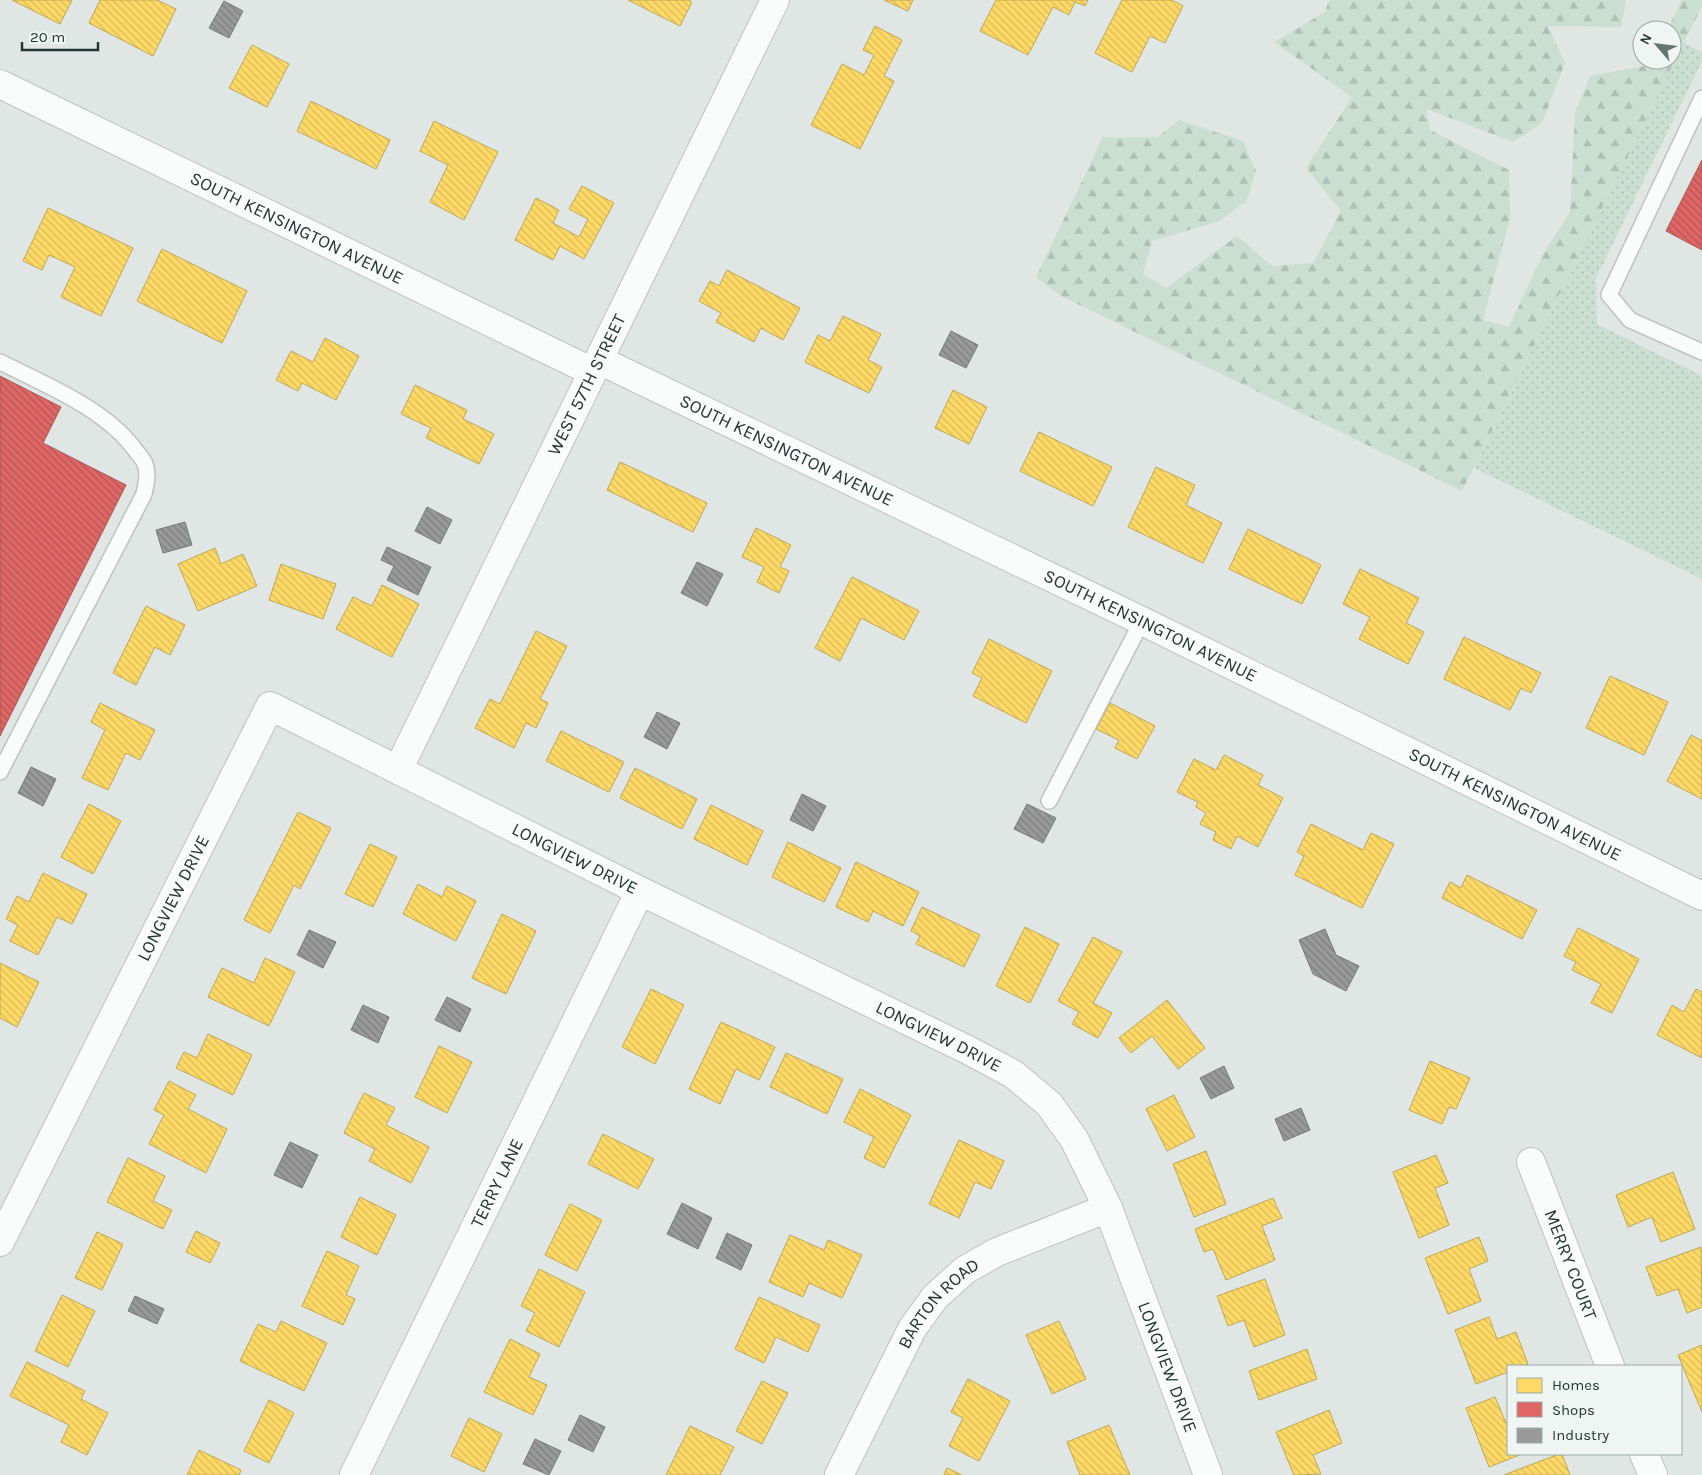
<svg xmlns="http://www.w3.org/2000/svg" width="1702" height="1475" viewBox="0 0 1702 1475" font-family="Karla,sans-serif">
<defs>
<pattern id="grass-dots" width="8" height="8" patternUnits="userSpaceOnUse" patternTransform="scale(1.25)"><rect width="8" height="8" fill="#cbded2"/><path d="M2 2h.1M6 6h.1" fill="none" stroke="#aebfb5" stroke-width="1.8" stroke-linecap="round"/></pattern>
<pattern id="forest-firs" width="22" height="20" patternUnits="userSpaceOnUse" patternTransform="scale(1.25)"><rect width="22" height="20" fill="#cbded2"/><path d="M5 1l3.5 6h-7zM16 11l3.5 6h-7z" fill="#aebfb5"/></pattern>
<pattern id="homes-back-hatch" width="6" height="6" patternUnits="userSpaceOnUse" patternTransform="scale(1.25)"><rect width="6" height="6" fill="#ffd966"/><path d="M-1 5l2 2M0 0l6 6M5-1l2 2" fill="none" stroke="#dabb59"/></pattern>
<pattern id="shops-back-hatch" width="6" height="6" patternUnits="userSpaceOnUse" patternTransform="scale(1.25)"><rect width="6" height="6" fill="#e06666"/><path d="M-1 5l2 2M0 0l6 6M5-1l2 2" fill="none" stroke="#b55555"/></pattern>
<pattern id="industry-back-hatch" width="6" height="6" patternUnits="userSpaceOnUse" patternTransform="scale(1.25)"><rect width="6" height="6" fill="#999"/><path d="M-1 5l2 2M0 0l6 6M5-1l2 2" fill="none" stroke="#7c7e7d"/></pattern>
</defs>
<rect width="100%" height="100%" fill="#e0e6e4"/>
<polygon fill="url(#grass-dots)" points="1684,42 1702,53 1702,61 1596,278 1597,324 1702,376 1702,579 1474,468"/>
<polygon fill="url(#forest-firs)" points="1329,0 1626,0 1621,27 1548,26 1565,63 1542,123 1513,142 1427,109 1430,130 1509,170 1510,217 1483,320 1509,327 1542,256 1570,212 1575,113 1590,76 1650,65 1653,60 1672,60 1672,30 1667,30 1682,0 1702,0 1702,6 1462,491 1061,296 1036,277 1103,137 1158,137 1179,120 1243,141 1256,171 1247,200 1220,221 1152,241 1143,274 1166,288 1237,236 1272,266 1313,263 1341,211 1306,168 1352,97 1274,42 1325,12"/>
<g fill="url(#homes-back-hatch)" stroke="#bca856">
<polygon points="12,0 72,0 60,24"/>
<polygon points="100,0 157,0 176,9 153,56 89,23"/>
<polygon points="628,0 688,0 692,2 680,26"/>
<polygon points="884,0 913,0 908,11"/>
<polygon points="996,0 1088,0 1085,6 1075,2 1069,15 1053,7 1028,55 980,31"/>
<polygon points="1122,0 1172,0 1183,6 1165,43 1150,36 1132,72 1095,53"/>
<polygon points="875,26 902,40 884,76 894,81 860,149 811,125 842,64 864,75 874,55 863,50"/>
<polygon points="252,45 289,64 267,107 229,88"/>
<polygon points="311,101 390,140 376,169 297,131"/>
<polygon points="434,121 498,152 464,220 430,202 448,165 420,151"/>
<polygon points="582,186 614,203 584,259 560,246 553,260 515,240 536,198 559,210 553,223 579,237 588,219 569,209"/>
<polygon points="48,208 133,248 101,316 61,297 75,267 49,255 42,270 23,261"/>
<polygon points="162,249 247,291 222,343 137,301"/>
<polygon points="727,270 800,308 783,340 761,328 754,342 716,322 721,313 699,301 710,281 719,286"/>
<polygon points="843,316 881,334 868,360 882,367 869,393 805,362 818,335 830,341"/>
<polygon points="325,338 359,356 336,400 302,383 298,391 276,380 291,351 313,362"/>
<polygon points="415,385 467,410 463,419 494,434 479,464 426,438 431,428 401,414"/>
<polygon points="953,390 987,407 969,444 935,428"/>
<polygon points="1039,432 1112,467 1093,506 1020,471"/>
<polygon points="620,462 707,503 693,532 607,490"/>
<polygon points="1156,467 1195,485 1186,505 1222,523 1203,563 1128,527"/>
<polygon points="756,528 791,545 780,567 789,571 779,593 757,582 764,567 742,557"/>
<polygon points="1248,529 1321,565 1302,604 1229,569"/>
<polygon points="215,548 221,564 243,554 257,586 198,611 178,564"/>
<polygon points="281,564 336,584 323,619 269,600"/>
<polygon points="1360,569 1419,598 1406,623 1424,632 1408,664 1359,639 1370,617 1343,604"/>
<polygon points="852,577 919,611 904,640 861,618 840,661 815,648"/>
<polygon points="382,585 419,604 392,657 336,629 353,597 372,606"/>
<polygon points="146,606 185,625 170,655 155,647 136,685 113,673"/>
<polygon points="536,631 567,646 540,699 548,703 536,728 526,723 514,748 475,728 490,699 500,704"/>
<polygon points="1464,637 1541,673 1531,693 1521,688 1510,710 1444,679"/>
<polygon points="989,639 1052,671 1026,723 973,696 982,678 972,673"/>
<polygon points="1610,676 1668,702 1644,755 1586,728"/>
<polygon points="100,703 155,730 140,760 126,753 108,790 82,778 105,730 91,722"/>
<polygon points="1110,703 1155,726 1137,759 1115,748 1119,740 1096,729"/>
<polygon points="561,731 624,762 609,792 546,761"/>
<polygon points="1691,735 1702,741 1702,799 1667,781"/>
<polygon points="1224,755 1263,775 1258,785 1283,798 1258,847 1237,836 1231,849 1213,840 1216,832 1200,824 1206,813 1196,807 1198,802 1177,792 1194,759 1216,770"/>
<polygon points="635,768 697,799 682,829 620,798"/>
<polygon points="89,804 121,821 93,874 61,857"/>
<polygon points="711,805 763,831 747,865 694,839"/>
<polygon points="298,812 331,828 300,889 294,885 270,933 244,920"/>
<polygon points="1311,824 1363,850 1371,833 1394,844 1362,908 1295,875 1304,856 1297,852"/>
<polygon points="788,842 841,868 824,902 772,877"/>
<polygon points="370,844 397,857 373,907 345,894"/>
<polygon points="856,862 919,892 903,926 873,911 868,922 836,907"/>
<polygon points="43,873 87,894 72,924 57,917 38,955 10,941 18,925 6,919 17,896 29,902"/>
<polygon points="1467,875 1537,910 1522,939 1442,898 1450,882 1461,888"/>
<polygon points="418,884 442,897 447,886 476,901 456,941 403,914"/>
<polygon points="922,907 980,935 964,967 916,944 920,936 911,931"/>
<polygon points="502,914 536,931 506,994 472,978"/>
<polygon points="1025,927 1059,944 1030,1003 996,986"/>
<polygon points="1578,928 1639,959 1612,1013 1591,1003 1601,984 1572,970 1576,962 1564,956"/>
<polygon points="1093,937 1122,952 1093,1003 1112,1013 1098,1038 1072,1024 1079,1012 1058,1001"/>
<polygon points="265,958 295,972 269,1026 208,997 222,968 254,983"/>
<polygon points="0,963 39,982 17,1027 0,1018"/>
<polygon points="651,989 684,1005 655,1064 622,1047"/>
<polygon points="1696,989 1702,992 1702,1058 1657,1035 1672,1005 1684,1012"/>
<polygon points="1167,1000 1205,1048 1178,1069 1152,1036 1131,1053 1119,1038"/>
<polygon points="721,1022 775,1047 759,1080 736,1069 720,1104 689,1089"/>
<polygon points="208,1034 252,1055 233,1095 176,1068 184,1052 197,1058"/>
<polygon points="439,1046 472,1062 447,1113 415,1097"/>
<polygon points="786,1053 843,1079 827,1114 770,1087"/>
<polygon points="1430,1061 1470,1078 1456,1109 1449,1107 1442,1124 1409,1110"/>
<polygon points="169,1081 196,1095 188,1109 227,1129 206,1173 149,1144 164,1115 154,1110"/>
<polygon points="860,1089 911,1115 884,1168 864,1158 874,1137 844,1122"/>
<polygon points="364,1093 395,1108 386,1125 429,1147 411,1183 369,1161 375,1149 344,1133"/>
<polygon points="1174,1095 1195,1137 1167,1151 1146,1109"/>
<polygon points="603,1134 654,1159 638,1189 588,1164"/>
<polygon points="959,1140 1004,1161 991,1189 975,1182 959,1218 929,1204"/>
<polygon points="1206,1151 1226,1204 1194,1217 1173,1164"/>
<polygon points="1436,1155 1448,1183 1435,1188 1449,1225 1419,1238 1393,1172"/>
<polygon points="128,1158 165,1176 153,1201 172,1210 163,1229 107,1202"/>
<polygon points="1673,1172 1695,1229 1661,1242 1652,1217 1628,1227 1616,1195"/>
<polygon points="360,1197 396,1215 377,1255 341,1237"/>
<polygon points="1273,1198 1282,1218 1262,1226 1275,1260 1226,1280 1213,1249 1204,1252 1195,1229"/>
<polygon points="570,1204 602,1220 577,1271 545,1255"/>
<polygon points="196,1231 220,1243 210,1263 186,1252"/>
<polygon points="97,1232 123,1244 102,1290 75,1278"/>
<polygon points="790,1235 824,1250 828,1240 862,1255 842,1298 809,1283 803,1297 769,1282"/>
<polygon points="1479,1237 1488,1261 1469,1269 1481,1301 1448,1314 1425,1258"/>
<polygon points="1701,1247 1702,1307 1687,1313 1678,1289 1657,1296 1646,1267"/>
<polygon points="327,1251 359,1266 346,1295 355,1299 343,1325 302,1306"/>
<polygon points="539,1269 585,1292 559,1347 526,1331 535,1313 521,1306"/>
<polygon points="1265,1279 1285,1335 1254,1347 1244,1320 1228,1326 1217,1296"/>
<polygon points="62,1295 95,1311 68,1367 35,1351"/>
<polygon points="759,1297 820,1325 808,1352 776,1337 764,1363 735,1349"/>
<polygon points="1489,1317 1497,1339 1516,1332 1528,1364 1522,1366 1508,1366 1508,1372 1476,1384 1455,1330"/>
<polygon points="281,1321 327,1343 304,1391 240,1361 258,1324 276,1332"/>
<polygon points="1059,1321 1086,1379 1052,1394 1026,1335"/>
<polygon points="510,1339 540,1354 529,1377 547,1385 533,1415 484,1392"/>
<polygon points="1702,1345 1702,1412 1678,1355"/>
<polygon points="1307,1349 1317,1379 1259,1400 1249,1371"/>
<polygon points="27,1362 85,1391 81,1399 108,1413 87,1455 61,1442 69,1425 10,1396"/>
<polygon points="968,1379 1010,1401 979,1461 949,1446 963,1418 951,1412"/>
<polygon points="762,1381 788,1393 762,1444 736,1431"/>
<polygon points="1495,1397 1506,1423 1508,1422 1508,1454 1522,1454 1489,1467 1466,1408"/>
<polygon points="269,1400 294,1413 269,1463 244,1451"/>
<polygon points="1329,1410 1342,1443 1313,1455 1321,1474 1294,1475 1276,1432"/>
<polygon points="469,1418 502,1434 484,1472 451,1456"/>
<polygon points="1109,1425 1130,1475 1080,1475 1067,1442"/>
<polygon points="690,1426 734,1447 720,1475 666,1475"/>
<polygon points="199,1450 241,1470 239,1475 187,1475"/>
<polygon points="1559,1454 1562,1454 1570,1475 1504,1475"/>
<polygon points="947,1468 962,1475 944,1475"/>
</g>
<g fill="url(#shops-back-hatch)" stroke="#a75856">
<polygon points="1702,160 1702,250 1666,231"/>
<polygon points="0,376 61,407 43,443 126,485 0,736"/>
</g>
<g fill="url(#industry-back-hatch)" stroke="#757c7a">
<polygon points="224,1 243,11 229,38 209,28"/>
<polygon points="951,331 978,345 966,368 939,355"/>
<polygon points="427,507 452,520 440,544 415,531"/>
<polygon points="185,522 192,545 163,553 156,530"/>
<polygon points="387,547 431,567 418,595 387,580 394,566 381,560"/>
<polygon points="697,562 723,574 707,606 681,593"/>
<polygon points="657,712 680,723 667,749 644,737"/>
<polygon points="31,767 56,779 43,806 18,793"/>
<polygon points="802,794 826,806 813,831 790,820"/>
<polygon points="1027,804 1056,818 1043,843 1014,829"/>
<polygon points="1325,929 1336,955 1359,966 1346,991 1313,974 1299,940"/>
<polygon points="309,930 336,942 323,968 297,955"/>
<polygon points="447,997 471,1009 460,1032 435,1020"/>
<polygon points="363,1005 389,1017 378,1043 351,1030"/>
<polygon points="1224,1066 1234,1088 1211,1099 1200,1078"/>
<polygon points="1301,1108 1310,1130 1284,1141 1275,1119"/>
<polygon points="290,1142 318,1155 302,1188 274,1175"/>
<polygon points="682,1203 712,1218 698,1249 667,1234"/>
<polygon points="727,1233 752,1245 741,1270 716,1258"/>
<polygon points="135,1296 164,1309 157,1324 128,1311"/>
<polygon points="580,1415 605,1427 593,1452 568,1440"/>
<polygon points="535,1439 561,1451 549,1475 523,1464"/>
</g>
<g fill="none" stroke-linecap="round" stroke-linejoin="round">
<g stroke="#bdc3c1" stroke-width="18">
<g id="service">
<polyline points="1702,98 1609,295 1630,320 1702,352"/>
<path d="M0,362C46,385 106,409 136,451C139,455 143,459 145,464C149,473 146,485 144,494L0,772"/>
<polyline points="1049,801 1142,621"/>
</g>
</g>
<g stroke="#bdc3c1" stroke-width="30">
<g id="minor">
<path id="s1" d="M0,84L593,372"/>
<path id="s2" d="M599,360L1142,621L1702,896"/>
<path id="s3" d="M398,770L775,0"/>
<path id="s4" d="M1531,1162L1610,1366"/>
<path id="s5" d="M0,1242L270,706L640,891L968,1050L1013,1074L1049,1104L1074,1139L1108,1208L1208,1475"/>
<polyline points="1644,1454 1653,1475"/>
<path id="s6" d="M354,1475L640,891"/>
<path id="s7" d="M839,1475L912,1329L935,1297L965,1270L997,1252L1108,1208"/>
</g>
</g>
<use href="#service" stroke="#fafbfb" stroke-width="15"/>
<use href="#minor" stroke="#fafbfb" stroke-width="28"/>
</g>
<g text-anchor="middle" stroke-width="5" stroke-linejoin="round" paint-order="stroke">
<g font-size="18" fill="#213732" stroke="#eef5f2">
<text dy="6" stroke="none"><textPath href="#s1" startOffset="330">SOUTH KENSINGTON AVENUE</textPath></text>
<text dy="6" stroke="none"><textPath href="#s3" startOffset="429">WEST 57TH STREET</textPath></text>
<text dy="6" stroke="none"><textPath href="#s2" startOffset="208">SOUTH KENSINGTON AVENUE</textPath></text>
<text dy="6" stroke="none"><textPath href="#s2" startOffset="612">SOUTH KENSINGTON AVENUE</textPath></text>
<text dy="6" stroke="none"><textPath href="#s2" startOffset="1018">SOUTH KENSINGTON AVENUE</textPath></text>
<text dy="6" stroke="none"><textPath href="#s5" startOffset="941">LONGVIEW DRIVE</textPath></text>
<text dy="6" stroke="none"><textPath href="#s5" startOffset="385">LONGVIEW DRIVE</textPath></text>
<text dy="6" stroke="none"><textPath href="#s5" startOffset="1346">LONGVIEW DRIVE</textPath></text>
<text dy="6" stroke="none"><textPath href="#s6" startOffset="325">TERRY LANE</textPath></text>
<text dy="6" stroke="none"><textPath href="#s4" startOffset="110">MERRY COURT</textPath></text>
<text dy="6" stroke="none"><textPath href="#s7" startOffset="200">BARTON ROAD</textPath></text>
<text dy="6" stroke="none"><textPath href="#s5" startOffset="1766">LONGVIEW DRIVE</textPath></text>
</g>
</g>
<rect x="1507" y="1365" width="175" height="90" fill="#eef5f2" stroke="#9ca9a5"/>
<rect x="1517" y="1378" width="25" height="15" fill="#ffd966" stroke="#9ca9a5"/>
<text x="1552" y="1390" font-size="15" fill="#213732">Homes</text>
<rect x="1517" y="1402" width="25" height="15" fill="#e06666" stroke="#9ca9a5"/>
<text x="1552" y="1415" font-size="15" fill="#213732">Shops</text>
<rect x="1517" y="1428" width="25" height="15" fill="#999999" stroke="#9ca9a5"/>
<text x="1552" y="1440" font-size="15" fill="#213732">Industry</text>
<g transform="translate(1657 45) rotate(298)"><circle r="24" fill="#eef5f2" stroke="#9ca9a5"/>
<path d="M0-4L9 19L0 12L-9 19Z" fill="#647470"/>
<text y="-8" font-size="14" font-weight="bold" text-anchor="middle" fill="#213732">N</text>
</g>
<path d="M22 42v8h76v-8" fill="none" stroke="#213732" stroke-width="2.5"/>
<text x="30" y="42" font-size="15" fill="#213732" stroke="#eef5f2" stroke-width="4" paint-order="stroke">20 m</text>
</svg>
